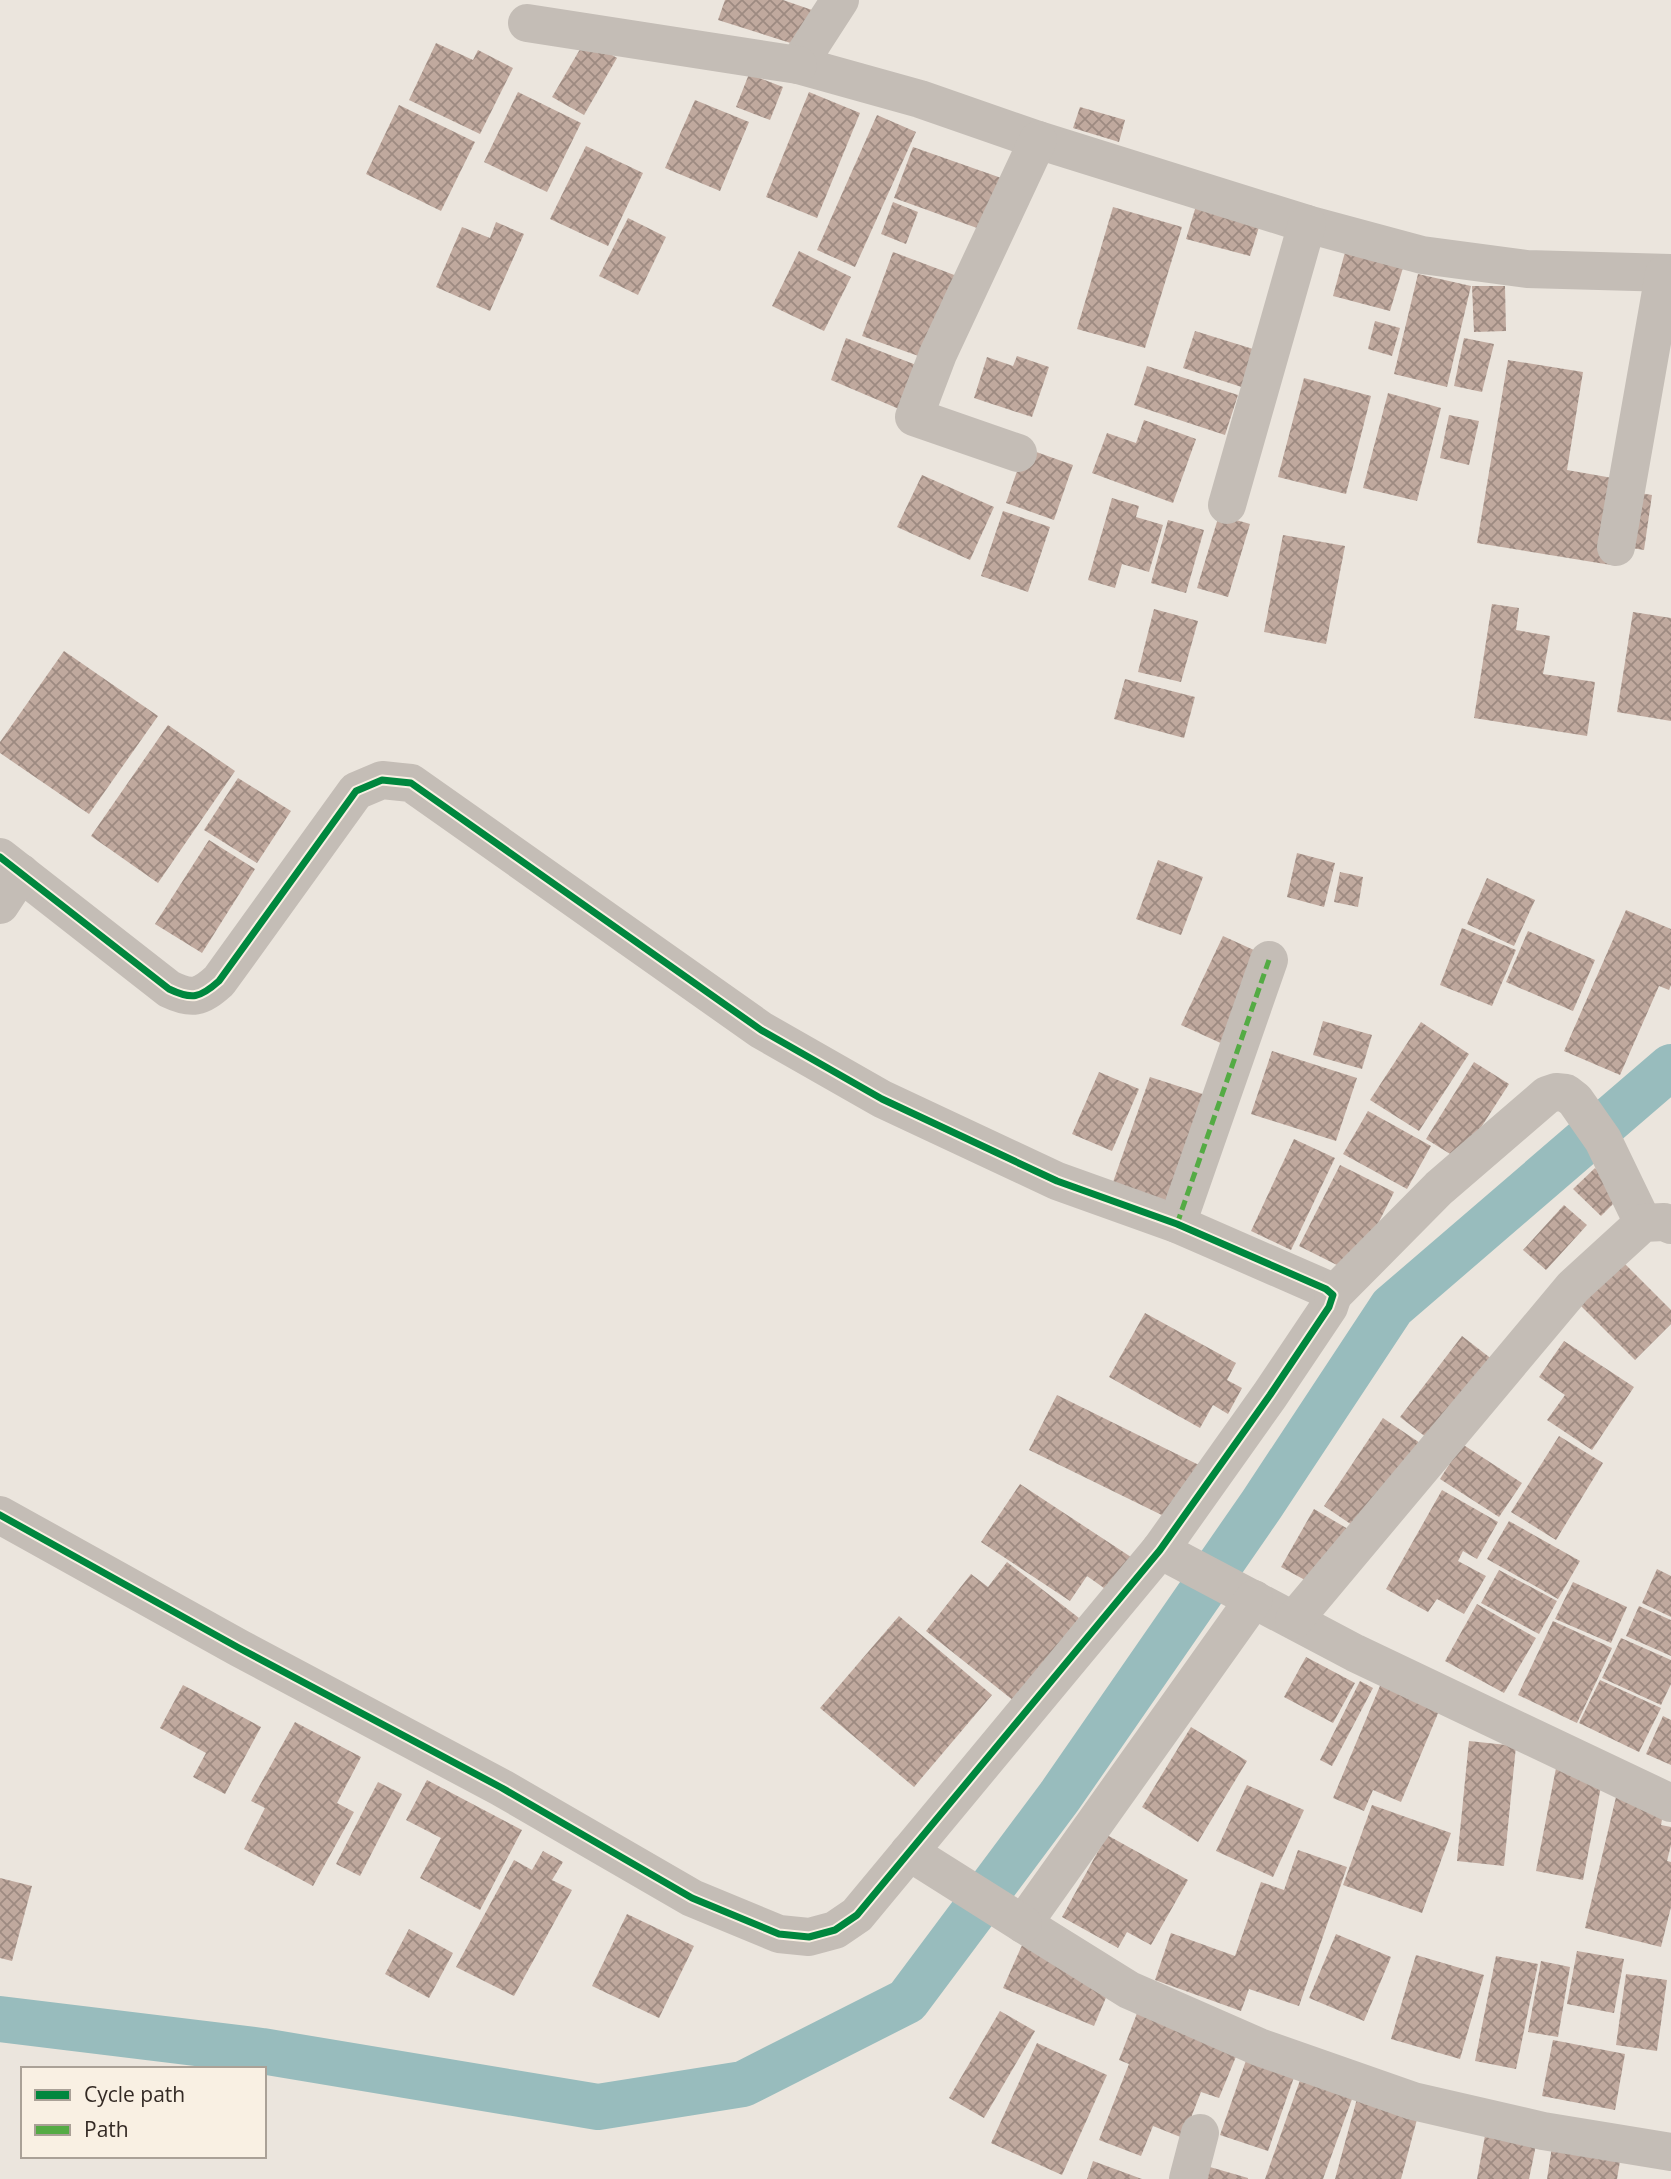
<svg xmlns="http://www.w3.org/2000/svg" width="1671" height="2179" viewBox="0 0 1671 2179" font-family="'Open Sans',sans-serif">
<defs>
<pattern id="building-cross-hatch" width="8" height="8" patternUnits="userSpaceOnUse" patternTransform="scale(1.75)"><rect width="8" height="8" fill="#c0a99e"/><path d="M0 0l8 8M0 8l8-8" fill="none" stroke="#9d8a81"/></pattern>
</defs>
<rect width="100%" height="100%" fill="#ebe5dd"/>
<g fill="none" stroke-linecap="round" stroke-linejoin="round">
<polyline stroke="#98bcbd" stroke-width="46" points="0,2019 262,2051 598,2107 743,2084 907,2001 1060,1796 1262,1504 1392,1307 1671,1067"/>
</g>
<g fill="url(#building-cross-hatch)">
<polygon points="725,0 783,0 812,10 800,46 718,20"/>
<polygon points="586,39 617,58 584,115 552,97"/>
<polygon points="436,43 473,60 478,50 513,68 480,134 409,100"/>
<polygon points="749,74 783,87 770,120 736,107"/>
<polygon points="518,92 581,123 547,192 484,162"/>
<polygon points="809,92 860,113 817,218 766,197"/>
<polygon points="695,100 749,122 720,191 665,168"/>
<polygon points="399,105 475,142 441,211 366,174"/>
<polygon points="1080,107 1125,120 1119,142 1073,128"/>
<polygon points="877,115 916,132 855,267 817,250"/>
<polygon points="586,146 643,173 608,246 550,219"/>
<polygon points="913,147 1007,180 988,232 894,198"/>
<polygon points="1199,196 1263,214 1250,256 1186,239"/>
<polygon points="893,202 918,212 906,244 881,234"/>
<polygon points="1113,207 1182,227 1145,348 1077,329"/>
<polygon points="628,218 666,237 638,295 599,276"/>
<polygon points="496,222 524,234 490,311 436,287 462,227 490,238"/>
<polygon points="1347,245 1405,261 1390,311 1333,296"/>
<polygon points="799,251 851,277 824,331 772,306"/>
<polygon points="893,252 957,276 927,359 862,336"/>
<polygon points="1418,274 1471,286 1447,387 1394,374"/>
<polygon points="1472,286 1505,286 1506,331 1474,332"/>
<polygon points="1375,321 1400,328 1392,356 1368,349"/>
<polygon points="1195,331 1266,353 1254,391 1183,368"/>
<polygon points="846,338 924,368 906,412 831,380"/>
<polygon points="1464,338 1494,344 1482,392 1454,386"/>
<polygon points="1017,356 1049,367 1032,417 974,398 987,357 1013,366"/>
<polygon points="1508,360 1583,372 1567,470 1624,480 1611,565 1477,543"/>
<polygon points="1147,366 1238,395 1225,435 1134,405"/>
<polygon points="1304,378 1371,396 1346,494 1278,477"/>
<polygon points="1388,393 1441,408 1417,501 1363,488"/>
<polygon points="1449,415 1479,421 1469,465 1440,458"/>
<polygon points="1144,420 1196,439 1173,503 1092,473 1107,433 1136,443"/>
<polygon points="1025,448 1073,465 1054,520 1006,503"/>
<polygon points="922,475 994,507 970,560 897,527"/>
<polygon points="1627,491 1652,495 1644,550 1619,546"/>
<polygon points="1112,498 1139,506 1136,517 1163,525 1149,572 1122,564 1115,588 1088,580"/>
<polygon points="1003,511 1050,527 1028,592 981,576"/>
<polygon points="1219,515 1250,524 1228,597 1197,588"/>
<polygon points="1168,520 1204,530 1186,593 1151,583"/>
<polygon points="1283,535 1345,546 1326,644 1264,632"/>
<polygon points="1492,604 1519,608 1516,630 1550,636 1543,674 1595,682 1587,736 1474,718"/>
<polygon points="1154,609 1198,621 1181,682 1138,672"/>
<polygon points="1633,612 1671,618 1671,721 1617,712"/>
<polygon points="64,651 158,716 89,814 0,753 0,742"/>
<polygon points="1125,679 1195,697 1184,738 1114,719"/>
<polygon points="168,725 235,771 158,883 91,836"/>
<polygon points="238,778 291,811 257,863 204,830"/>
<polygon points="209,840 255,869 202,953 155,924"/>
<polygon points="1297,853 1335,863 1324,907 1287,897"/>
<polygon points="1158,860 1203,877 1181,935 1136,919"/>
<polygon points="1340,872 1363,877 1358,907 1334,902"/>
<polygon points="1487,878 1535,900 1514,946 1467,924"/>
<polygon points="1626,910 1671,929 1671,985 1669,990 1659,986 1620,1075 1564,1051"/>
<polygon points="1462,928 1516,950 1492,1006 1440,985"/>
<polygon points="1528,931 1595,960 1573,1011 1506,982"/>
<polygon points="1223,936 1267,956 1225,1045 1181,1025"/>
<polygon points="1323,1021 1372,1035 1362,1069 1313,1055"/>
<polygon points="1421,1022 1469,1054 1419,1131 1370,1100"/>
<polygon points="1272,1051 1357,1078 1336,1141 1251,1114"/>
<polygon points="1474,1062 1509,1084 1460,1160 1426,1139"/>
<polygon points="1099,1072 1139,1089 1112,1151 1072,1134"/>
<polygon points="1150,1077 1215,1098 1178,1207 1112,1185"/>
<polygon points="1368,1111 1431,1146 1407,1189 1343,1154"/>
<polygon points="1294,1139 1335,1158 1291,1250 1251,1231"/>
<polygon points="1340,1165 1394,1192 1353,1273 1299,1246"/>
<polygon points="1595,1168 1622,1195 1601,1216 1573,1189"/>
<polygon points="1564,1205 1587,1225 1546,1270 1523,1250"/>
<polygon points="1623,1262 1671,1310 1671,1324 1635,1360 1580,1305"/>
<polygon points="1145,1313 1236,1363 1227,1380 1242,1388 1228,1414 1213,1405 1200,1428 1109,1377"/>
<polygon points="1462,1336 1493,1360 1431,1441 1400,1417"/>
<polygon points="1564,1341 1634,1387 1592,1450 1547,1420 1565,1395 1539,1377"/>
<polygon points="1057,1395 1203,1467 1176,1522 1029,1450"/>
<polygon points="1383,1418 1420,1443 1361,1531 1324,1506"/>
<polygon points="1559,1436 1603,1463 1556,1540 1511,1512"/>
<polygon points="1462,1444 1522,1483 1499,1517 1440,1479"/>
<polygon points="1020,1484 1134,1559 1111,1593 1087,1576 1070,1601 981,1542"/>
<polygon points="1442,1490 1498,1522 1477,1559 1463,1551 1458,1561 1486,1576 1464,1614 1437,1599 1428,1612 1386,1589"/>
<polygon points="1314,1509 1348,1529 1316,1586 1281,1567"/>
<polygon points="1509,1521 1580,1561 1558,1599 1487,1559"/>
<polygon points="1007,1562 1079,1618 1014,1701 926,1631 971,1574 988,1587"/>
<polygon points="1657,1569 1671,1576 1671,1617 1642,1603"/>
<polygon points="1499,1570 1557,1601 1539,1634 1481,1603"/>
<polygon points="1573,1582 1627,1607 1611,1643 1555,1619"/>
<polygon points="1477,1604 1536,1638 1504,1693 1445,1661"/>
<polygon points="1639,1606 1671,1620 1671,1656 1626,1636"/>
<polygon points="899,1616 992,1695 914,1787 820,1708"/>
<polygon points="1553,1621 1612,1648 1577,1723 1518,1695"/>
<polygon points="1621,1638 1671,1660 1671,1684 1661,1705 1602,1678"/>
<polygon points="1306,1657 1355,1683 1333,1723 1284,1697"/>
<polygon points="1385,1674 1444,1699 1401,1802 1373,1790 1364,1811 1333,1798"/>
<polygon points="1600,1680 1661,1708 1639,1752 1579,1723"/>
<polygon points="1360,1681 1373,1688 1332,1766 1320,1760"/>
<polygon points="183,1685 261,1727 225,1794 193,1777 206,1753 160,1728"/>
<polygon points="1663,1716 1671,1720 1671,1765 1646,1754"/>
<polygon points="295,1722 361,1757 337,1803 354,1812 313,1886 244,1849 265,1808 251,1801"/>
<polygon points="1191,1727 1247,1761 1198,1842 1142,1807"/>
<polygon points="1469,1741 1516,1746 1504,1866 1457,1861"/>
<polygon points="1556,1768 1603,1776 1583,1880 1536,1871"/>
<polygon points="427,1780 522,1830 480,1910 420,1878 441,1838 406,1820"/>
<polygon points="378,1782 402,1794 360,1876 336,1864"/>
<polygon points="1247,1785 1304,1810 1273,1877 1216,1851"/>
<polygon points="1616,1797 1664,1808 1661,1825 1671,1827 1671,1845 1667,1861 1671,1862 1671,1907 1661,1947 1585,1928"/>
<polygon points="1372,1805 1451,1833 1422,1913 1343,1885"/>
<polygon points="1107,1835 1188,1880 1151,1945 1127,1932 1118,1948 1062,1917"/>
<polygon points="1298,1850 1347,1867 1299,2006 1249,1989 1241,2011 1155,1980 1171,1933 1235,1956 1261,1882 1284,1890"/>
<polygon points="543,1851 563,1862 552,1880 572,1890 514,1996 456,1967 514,1860 532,1870"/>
<polygon points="0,1878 32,1886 12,1961 0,1958"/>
<polygon points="627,1914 694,1946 659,2018 592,1986"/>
<polygon points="409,1929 453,1953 429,1998 385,1974"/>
<polygon points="1336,1934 1391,1957 1364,2021 1309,1998"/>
<polygon points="1023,1943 1113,1981 1094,2026 1003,1988"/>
<polygon points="1577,1951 1624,1959 1614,2013 1567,2004"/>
<polygon points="1416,1955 1484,1975 1460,2059 1391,2039"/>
<polygon points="1496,1956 1538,1964 1516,2069 1475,2061"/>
<polygon points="1541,1961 1570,1967 1558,2037 1528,2032"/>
<polygon points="1626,1974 1667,1980 1657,2051 1616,2045"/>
<polygon points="1141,2003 1242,2042 1219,2098 1201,2092 1183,2138 1153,2126 1141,2156 1099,2140 1129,2064 1119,2060"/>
<polygon points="1000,2011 1035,2031 984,2118 949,2098"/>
<polygon points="1553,2040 1625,2054 1615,2110 1542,2096"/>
<polygon points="1037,2043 1107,2075 1062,2175 991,2143"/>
<polygon points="1250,2049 1298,2066 1268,2151 1220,2135"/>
<polygon points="1304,2069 1356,2088 1323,2179 1265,2179"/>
<polygon points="1358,2095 1419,2112 1401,2179 1335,2179"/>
<polygon points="1486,2130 1537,2140 1529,2179 1477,2179"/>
<polygon points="1553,2140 1622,2149 1617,2179 1547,2179"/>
<polygon points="1093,2161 1142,2179 1087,2179"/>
<polygon points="1203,2165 1248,2178 1248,2179 1199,2179"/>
</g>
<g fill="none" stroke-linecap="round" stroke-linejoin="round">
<g stroke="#c4bdb6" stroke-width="38">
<polyline points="840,0 798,65 920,99 1038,140 1307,224 1422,255 1527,269 1671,273"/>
<polyline points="527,23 798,65"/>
<polyline points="1018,453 914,417 938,354 1038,140"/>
<polyline points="1227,505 1307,224"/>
<polyline points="1616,547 1664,274"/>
<path d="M0,857L169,989C192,1000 200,998 219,981L356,791L382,780L411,783L761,1030L882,1099L1057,1181L1177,1224L1326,1289L1333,1295L1329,1307L1270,1395L1160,1550L857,1915L835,1930L809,1937L779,1934L692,1898L502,1788L239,1648L0,1515"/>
<polyline points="0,905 21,873"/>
<polyline points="1177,1224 1269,960"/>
<polyline points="1333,1295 1439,1188 1547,1095 1556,1092 1566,1093 1575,1100 1603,1140 1643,1223"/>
<polyline points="1160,1550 1355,1653 1671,1803"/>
<polyline points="1254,1599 1023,1924 1129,1990 1259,2047 1413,2101 1543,2131 1671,2152"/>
<polyline points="1294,1620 1573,1287 1643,1223 1664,1222 1671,1225"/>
<polyline points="909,1852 1023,1924"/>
<polyline points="1188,2179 1200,2133"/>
</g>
<polyline stroke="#54ab44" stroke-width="5" stroke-dasharray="10 5" stroke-linecap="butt" points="1177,1224 1269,960"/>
<g stroke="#f9f0e3" stroke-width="11">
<path id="cycleway" d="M0,857L169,989C192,1000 200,998 219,981L356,791L382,780L411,783L761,1030L882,1099L1057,1181L1177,1224L1326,1289L1333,1295L1329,1307L1270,1395L1160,1550L857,1915L835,1930L809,1937L779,1934L692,1898L502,1788L239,1648L0,1515"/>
</g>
<use href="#cycleway" stroke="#00873e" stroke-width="7"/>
</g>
<rect x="21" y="2067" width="245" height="91" fill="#f9f0e3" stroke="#aaa197" stroke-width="2"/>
<rect x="35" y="2090" width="35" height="10" fill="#00873e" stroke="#aaa197" stroke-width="2"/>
<text x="84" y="2102" font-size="21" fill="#342a25">Cycle path</text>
<rect x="35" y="2125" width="35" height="10" fill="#54ab44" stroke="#aaa197" stroke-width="2"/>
<text x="84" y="2137" font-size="21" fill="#342a25">Path</text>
</svg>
